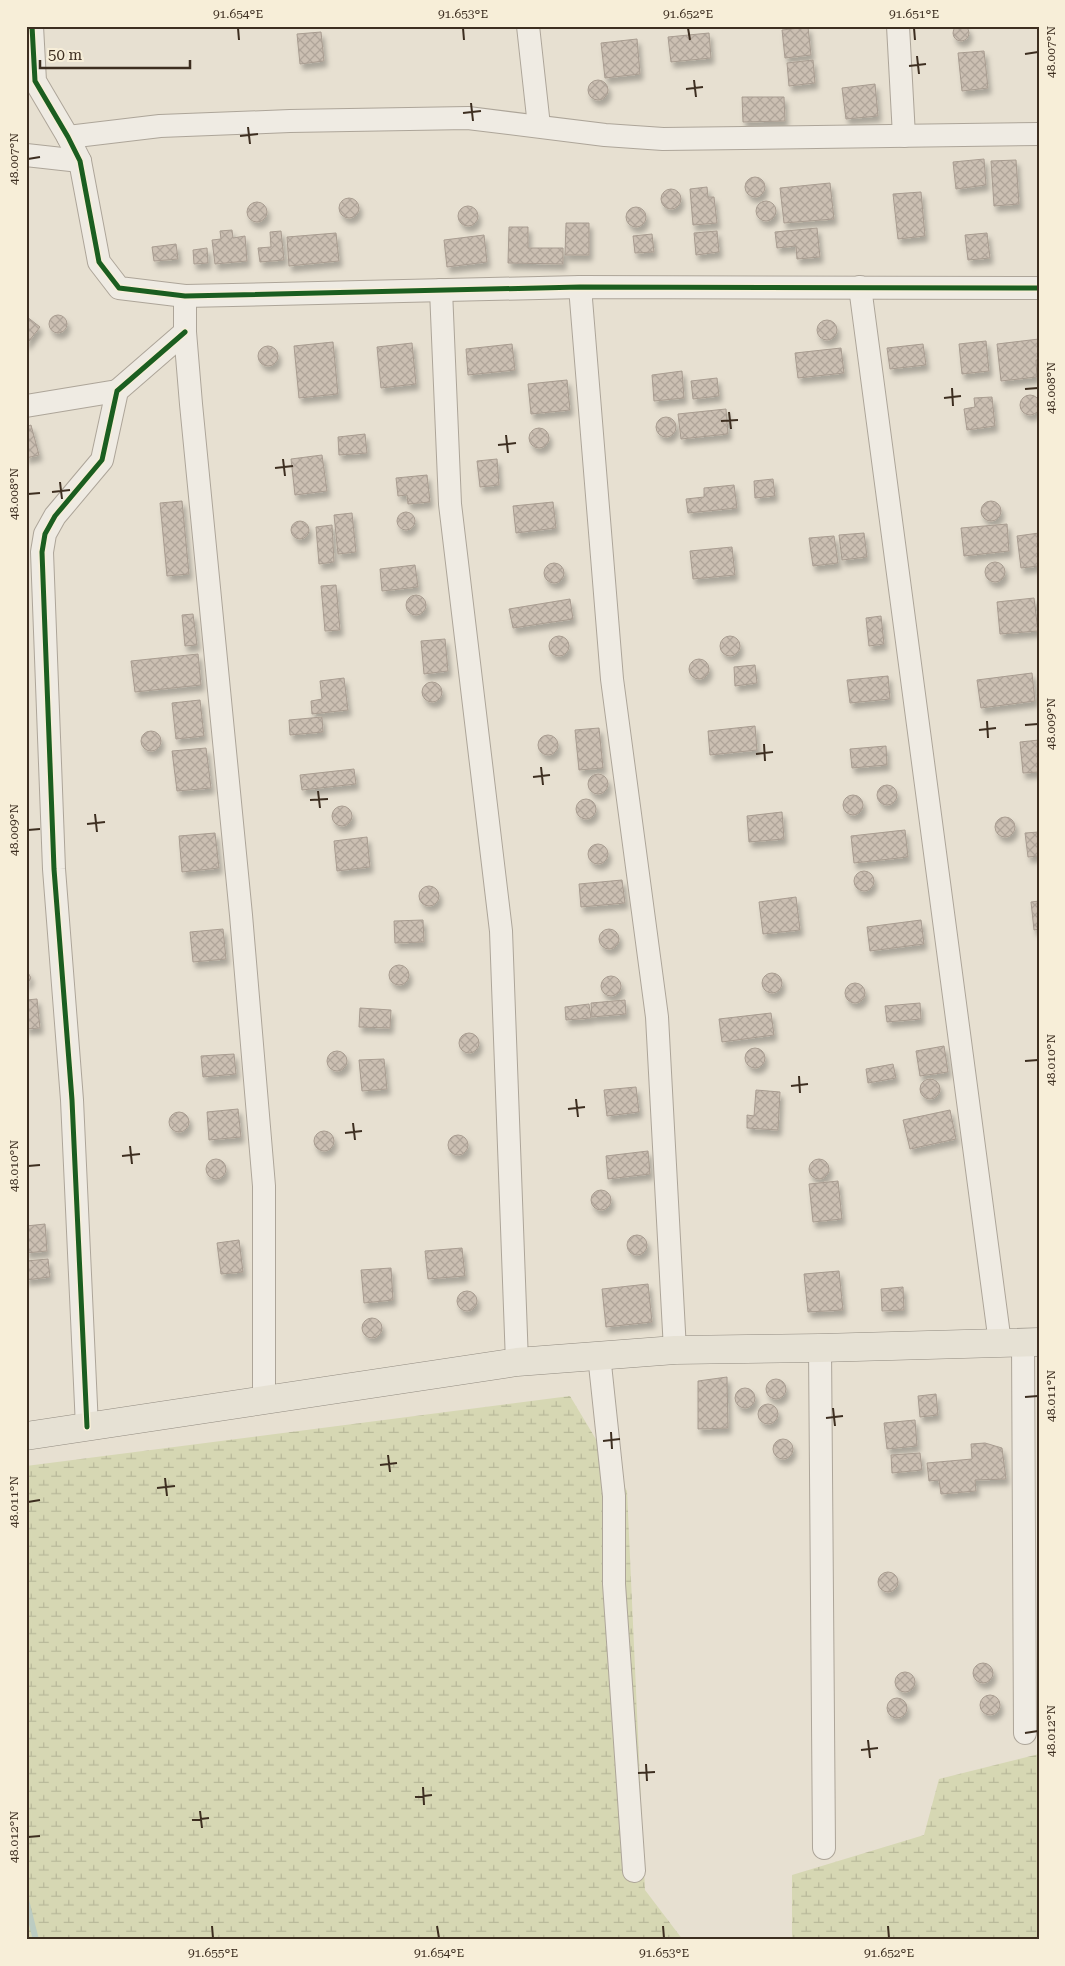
<svg xmlns="http://www.w3.org/2000/svg" width="1065" height="1966" viewBox="0 0 1065 1966" font-family="'Roboto Serif',serif">
<defs>
<pattern id="wetland-marsh" width="20" height="14" patternUnits="userSpaceOnUse" patternTransform="scale(1.25)"><rect width="20" height="14" fill="#d6d7b3"/><path d="M1 5h8M5 5V1M11 12h8M15 12V8" fill="none" stroke="#b9b99a"/></pattern>
<pattern id="building-cross-hatch" width="8" height="8" patternUnits="userSpaceOnUse" patternTransform="scale(1.25)"><rect width="8" height="8" fill="#cbbfb2"/><path d="M0 0l8 8M0 8l8-8" fill="none" stroke="#afa499"/></pattern>
<filter id="shadow"><feDropShadow dx="3" dy="5.5" stdDeviation="2.5" flood-color="#0004"/></filter>
</defs>
<rect width="100%" height="100%" fill="#e7e0d1"/>
<g fill="url(#wetland-marsh)">
<polygon points="570,1396 627,1491 645,1890 683,1940 26,1940 26,1466"/>
<polygon points="1039,1754 1039,1940 792,1940 792,1875 924,1835 939,1779"/>
</g>
<g fill="none" stroke-linecap="round" stroke-linejoin="round">
<polyline stroke="#bcccc2" stroke-width="6" points="26,1900 36,1940"/>
</g>
<g fill="url(#building-cross-hatch)" stroke="#a89c90" filter="url(#shadow)">
<circle cx="961" cy="33" r="8"/>
<polygon points="808,27 811,55 785,58 782,30"/>
<polygon points="321,32 324,61 300,64 297,34"/>
<polygon points="709,33 711,58 671,62 668,37"/>
<polygon points="637,39 640,74 605,78 601,43"/>
<polygon points="984,51 988,88 962,91 958,53"/>
<polygon points="813,60 815,83 789,86 787,63"/>
<circle cx="598" cy="90" r="10"/>
<polygon points="875,84 878,116 846,119 842,88"/>
<polygon points="742,97 784,97 785,121 743,122"/>
<polygon points="984,159 986,185 956,189 953,162"/>
<polygon points="1016,160 1019,204 994,206 991,161"/>
<circle cx="755" cy="187" r="10"/>
<polygon points="830,183 834,219 784,223 780,188"/>
<polygon points="707,187 708,197 714,197 717,223 693,225 690,189"/>
<circle cx="671" cy="199" r="10"/>
<polygon points="921,192 925,236 898,239 893,194"/>
<circle cx="349" cy="208" r="10"/>
<circle cx="766" cy="211" r="10"/>
<circle cx="257" cy="212" r="10"/>
<circle cx="468" cy="216" r="10"/>
<circle cx="636" cy="217" r="10"/>
<polygon points="566,223 589,223 589,255 565,255"/>
<polygon points="509,227 528,227 528,248 563,248 563,264 508,263"/>
<polygon points="817,228 820,257 797,259 796,246 777,248 775,232"/>
<polygon points="232,230 233,238 245,236 247,261 215,264 212,240 221,239 220,231"/>
<polygon points="281,231 284,260 260,262 258,248 271,247 270,232"/>
<polygon points="717,231 719,252 696,255 694,233"/>
<polygon points="336,233 339,261 289,266 287,237"/>
<polygon points="987,233 990,258 968,260 965,235"/>
<polygon points="652,234 654,252 635,253 633,236"/>
<polygon points="484,235 487,262 447,267 444,240"/>
<polygon points="176,244 178,259 154,261 152,247"/>
<polygon points="207,248 208,263 194,264 193,250"/>
<circle cx="58" cy="324" r="9"/>
<polygon points="26,316 40,327 26,345"/>
<circle cx="827" cy="330" r="10"/>
<polygon points="1039,339 1039,360 1036,360 1037,377 1001,381 997,344"/>
<polygon points="986,341 989,371 962,374 959,344"/>
<polygon points="333,342 338,394 299,398 294,346"/>
<polygon points="412,343 416,384 381,388 377,347"/>
<polygon points="512,344 515,370 468,375 466,349"/>
<polygon points="923,344 926,365 890,369 887,348"/>
<circle cx="268" cy="356" r="10"/>
<polygon points="841,348 844,373 798,378 795,353"/>
<polygon points="682,371 684,398 654,401 652,375"/>
<polygon points="717,378 719,396 693,399 691,381"/>
<polygon points="567,380 570,410 531,414 528,384"/>
<circle cx="1030" cy="405" r="10"/>
<polygon points="992,397 995,426 967,430 964,409 975,407 974,398"/>
<polygon points="726,409 728,434 681,439 678,414"/>
<circle cx="666" cy="427" r="10"/>
<polygon points="31,425 39,455 26,458 26,427"/>
<circle cx="539" cy="438" r="10"/>
<polygon points="365,434 367,453 339,455 338,437"/>
<polygon points="322,455 327,491 295,495 291,459"/>
<polygon points="497,459 499,485 480,487 477,461"/>
<polygon points="427,475 430,502 408,504 407,495 398,496 396,478"/>
<polygon points="773,479 775,496 755,498 754,481"/>
<polygon points="734,485 737,508 688,513 686,499 704,497 704,488"/>
<polygon points="182,501 189,574 167,576 160,503"/>
<circle cx="991" cy="511" r="10"/>
<polygon points="553,502 556,528 516,533 513,506"/>
<circle cx="406" cy="521" r="9"/>
<polygon points="352,513 356,552 338,554 334,515"/>
<circle cx="300" cy="530" r="9"/>
<polygon points="1007,524 1009,551 964,556 961,528"/>
<polygon points="332,525 334,562 319,564 316,527"/>
<polygon points="864,533 867,557 842,560 839,535"/>
<polygon points="1039,533 1039,566 1021,568 1017,536"/>
<polygon points="834,536 838,563 813,566 809,538"/>
<polygon points="732,547 735,575 693,579 690,551"/>
<circle cx="995" cy="572" r="10"/>
<circle cx="554" cy="573" r="10"/>
<polygon points="415,565 418,587 382,591 380,569"/>
<polygon points="336,585 340,630 325,631 321,586"/>
<circle cx="416" cy="605" r="10"/>
<polygon points="1034,598 1038,631 1000,634 997,602"/>
<polygon points="570,599 573,619 513,628 509,609"/>
<polygon points="193,614 197,645 185,646 182,615"/>
<polygon points="881,616 884,644 869,646 866,618"/>
<circle cx="730" cy="646" r="10"/>
<circle cx="559" cy="646" r="10"/>
<polygon points="445,639 448,671 424,674 421,641"/>
<polygon points="198,654 201,685 135,692 131,661"/>
<circle cx="699" cy="669" r="10"/>
<polygon points="755,665 757,683 735,686 734,667"/>
<polygon points="1032,673 1035,701 981,708 977,680"/>
<polygon points="888,676 890,699 850,703 847,680"/>
<polygon points="344,678 348,710 312,714 311,701 322,699 320,681"/>
<circle cx="432" cy="692" r="10"/>
<polygon points="200,700 204,736 176,739 172,703"/>
<polygon points="322,717 323,732 290,735 289,720"/>
<polygon points="755,726 757,750 710,755 708,731"/>
<polygon points="599,728 603,768 579,770 575,730"/>
<circle cx="151" cy="741" r="10"/>
<circle cx="548" cy="745" r="10"/>
<polygon points="1039,740 1039,772 1023,773 1020,742"/>
<polygon points="886,746 887,765 852,768 850,749"/>
<polygon points="206,748 211,788 177,791 172,751"/>
<polygon points="354,769 356,784 302,790 300,775"/>
<circle cx="598" cy="784" r="10"/>
<circle cx="887" cy="795" r="10"/>
<circle cx="853" cy="805" r="10"/>
<circle cx="586" cy="809" r="10"/>
<circle cx="342" cy="816" r="10"/>
<polygon points="782,812 784,839 749,842 747,816"/>
<circle cx="1005" cy="827" r="10"/>
<polygon points="905,830 908,857 854,863 851,836"/>
<polygon points="1039,832 1039,856 1028,857 1025,833"/>
<polygon points="215,833 219,868 182,872 179,836"/>
<polygon points="367,837 370,867 337,871 334,841"/>
<circle cx="598" cy="854" r="10"/>
<circle cx="864" cy="881" r="10"/>
<polygon points="622,880 625,903 581,907 579,884"/>
<circle cx="429" cy="896" r="10"/>
<polygon points="796,897 800,930 763,934 759,902"/>
<polygon points="1039,901 1039,929 1034,930 1031,902"/>
<polygon points="423,920 424,942 395,943 394,921"/>
<polygon points="921,920 924,944 870,951 867,927"/>
<polygon points="223,929 226,959 193,962 190,932"/>
<circle cx="609" cy="939" r="10"/>
<circle cx="399" cy="975" r="10"/>
<polygon points="26,969 31,978 26,986"/>
<circle cx="772" cy="983" r="10"/>
<circle cx="611" cy="986" r="10"/>
<circle cx="855" cy="993" r="10"/>
<polygon points="37,999 40,1028 26,1029 26,1000"/>
<polygon points="625,1000 626,1014 592,1017 591,1003"/>
<polygon points="920,1003 921,1019 887,1022 885,1006"/>
<polygon points="589,1004 591,1018 566,1020 565,1007"/>
<polygon points="360,1008 391,1010 390,1028 359,1027"/>
<polygon points="771,1013 774,1035 722,1042 719,1019"/>
<circle cx="469" cy="1043" r="10"/>
<polygon points="944,1046 948,1072 920,1076 916,1051"/>
<circle cx="755" cy="1058" r="10"/>
<circle cx="337" cy="1061" r="10"/>
<polygon points="234,1054 236,1074 203,1077 201,1056"/>
<polygon points="384,1059 387,1089 362,1091 359,1060"/>
<polygon points="893,1064 896,1078 868,1083 866,1069"/>
<circle cx="930" cy="1089" r="10"/>
<polygon points="636,1087 639,1112 607,1116 604,1090"/>
<polygon points="756,1090 780,1092 778,1130 747,1128 747,1115 754,1116"/>
<polygon points="238,1109 241,1137 209,1140 207,1112"/>
<polygon points="950,1110 956,1139 910,1149 903,1120"/>
<circle cx="179" cy="1122" r="10"/>
<circle cx="324" cy="1141" r="10"/>
<circle cx="458" cy="1145" r="10"/>
<polygon points="648,1151 650,1174 608,1179 606,1156"/>
<circle cx="819" cy="1169" r="10"/>
<circle cx="216" cy="1169" r="10"/>
<polygon points="838,1181 842,1219 813,1222 809,1184"/>
<circle cx="601" cy="1200" r="10"/>
<polygon points="45,1224 47,1251 26,1253 26,1226"/>
<circle cx="637" cy="1245" r="10"/>
<polygon points="239,1240 243,1272 221,1274 217,1243"/>
<polygon points="462,1248 465,1276 428,1279 425,1251"/>
<polygon points="48,1259 50,1277 26,1280 26,1261"/>
<polygon points="391,1268 393,1300 364,1303 361,1270"/>
<polygon points="839,1271 843,1310 808,1312 804,1274"/>
<polygon points="648,1284 652,1322 606,1327 602,1289"/>
<polygon points="903,1287 904,1310 882,1311 881,1289"/>
<circle cx="467" cy="1301" r="10"/>
<circle cx="372" cy="1328" r="10"/>
<polygon points="727,1377 728,1428 698,1429 698,1381"/>
<circle cx="776" cy="1389" r="10"/>
<circle cx="745" cy="1398" r="10"/>
<polygon points="936,1394 938,1415 920,1417 918,1396"/>
<circle cx="768" cy="1414" r="10"/>
<polygon points="915,1420 917,1446 887,1449 884,1423"/>
<circle cx="783" cy="1449" r="10"/>
<polygon points="985,1443 1002,1448 1006,1479 975,1480 976,1491 941,1494 939,1480 929,1481 927,1463 972,1459 971,1444"/>
<polygon points="920,1453 922,1470 892,1473 891,1455"/>
<circle cx="888" cy="1582" r="10"/>
<circle cx="983" cy="1673" r="10"/>
<circle cx="905" cy="1682" r="10"/>
<circle cx="990" cy="1705" r="10"/>
<circle cx="897" cy="1708" r="10"/>
</g>
<g fill="none" stroke-linecap="round" stroke-linejoin="round">
<g stroke="#ada599" stroke-width="24">
<g id="minor">
<polyline points="32,26 35,81 68,137 80,161 99,262 119,288 185,296 580,287 1039,288"/>
<polyline points="528,26 539,126"/>
<polyline points="898,26 904,136"/>
<polyline points="68,137 160,126 290,121 468,118 605,135 663,139 1039,134"/>
<polyline points="26,155 80,161"/>
<polyline points="580,287 612,679 657,1017 675,1350"/>
<polyline points="860,287 1000,1343"/>
<polyline points="441,290 450,504 501,931 517,1362"/>
<polyline points="185,296 185,332 191,404 241,915 264,1186 264,1401"/>
<polyline points="26,406 117,391"/>
<polyline points="1023,1342 1025,1733"/>
<polyline points="820,1348 824,1848"/>
<polyline points="599,1355 614,1496 614,1584 634,1871"/>
<polyline points="87,1427 72,1100 54,869 42,552 45,534 55,516 102,460 117,391 185,332"/>
</g>
</g>
<g stroke="#928b80" stroke-width="29">
<polyline id="major" points="26,1436 517,1362 675,1350 820,1348 1039,1342"/>
</g>
<use href="#minor" stroke="#efebe3" stroke-width="22"/>
<use href="#major" stroke="#e6e1d4" stroke-width="28"/>
<g stroke="#f7eed8" stroke-width="8">
<g id="cycleway">
<polyline points="32,26 35,81 68,137 80,161 99,262 119,288 185,296 580,287 1039,288"/>
<polyline points="87,1427 72,1100 54,869 42,552 45,534 55,516 102,460 117,391 185,332"/>
</g>
</g>
<use href="#cycleway" stroke="#1b5e20" stroke-width="5"/>
</g>
<path fill="none" stroke="#3d2e20" stroke-width="2" d="M238,28L239,40M463,28L464,40M688,28L690,40M914,28L915,40M1025,54L1038,52M917,56L919,74M909,66L926,64M694,80L696,97M686,89L703,87M471,103L473,121M463,113L481,111M248,127L250,144M240,136L258,134M28,159L40,157M952,388L953,406M1025,389L1038,388M944,398L961,396M729,412L731,429M721,421L738,420M506,435L508,453M498,445L516,443M283,459L285,476M275,468L293,466M60,482L62,499M52,492L70,490M28,494L40,493M987,721L988,738M1025,725L1038,724M979,730L996,728M764,744L765,761M756,754L773,752M541,767L543,785M533,777L550,775M318,791L320,808M310,800L328,799M95,814L97,832M87,824L105,822M28,830L40,829M1025,1061L1038,1060M799,1076L800,1093M791,1086L808,1084M576,1099L578,1117M568,1109L585,1107M353,1123L355,1140M345,1133L362,1131M130,1146L132,1164M122,1156L140,1154M28,1166L40,1165M1025,1397L1038,1396M833,1408L835,1426M826,1418L843,1416M611,1432L612,1449M603,1441L620,1439M388,1455L390,1472M380,1465L397,1463M165,1478L167,1496M157,1488L175,1486M28,1502L40,1500M1025,1733L1038,1731M868,1740L870,1758M861,1750L878,1748M646,1764L647,1781M638,1773L655,1772M423,1787L424,1805M415,1797L432,1795M200,1811L202,1828M192,1820L209,1818M28,1837L40,1836M212,1926L213,1938M437,1926L439,1938M663,1926L664,1938M888,1926L889,1938"/>
<rect width="1065" height="1966" fill="none" stroke="#f7eed8" stroke-width="55"/>
<path d="M40 60v8h150v-8" fill="none" stroke="#3d2e20" stroke-width="2.5"/>
<text x="48" y="60" font-size="15" fill="#3d2e20" stroke="#f7eed8" stroke-width="4" paint-order="stroke">50 m</text>
<rect x="28" y="28" width="1010" height="1910" fill="none" stroke="#3d2e20" stroke-width="2"/>
<g font-size="12" text-anchor="middle" fill="#3d2e20">
<text x="238" y="18">91.654°E</text>
<text x="463" y="18">91.653°E</text>
<text x="688" y="18">91.652°E</text>
<text x="914" y="18">91.651°E</text>
<text transform="translate(1051 52) rotate(-90)" y="4">48.007°N</text>
<text transform="translate(14 159) rotate(-90)" y="4">48.007°N</text>
<text transform="translate(1051 388) rotate(-90)" y="4">48.008°N</text>
<text transform="translate(14 494) rotate(-90)" y="4">48.008°N</text>
<text transform="translate(1051 724) rotate(-90)" y="4">48.009°N</text>
<text transform="translate(14 830) rotate(-90)" y="4">48.009°N</text>
<text transform="translate(1051 1060) rotate(-90)" y="4">48.010°N</text>
<text transform="translate(14 1166) rotate(-90)" y="4">48.010°N</text>
<text transform="translate(1051 1396) rotate(-90)" y="4">48.011°N</text>
<text transform="translate(14 1502) rotate(-90)" y="4">48.011°N</text>
<text transform="translate(1051 1731) rotate(-90)" y="4">48.012°N</text>
<text transform="translate(14 1837) rotate(-90)" y="4">48.012°N</text>
<text x="213" y="1957">91.655°E</text>
<text x="439" y="1957">91.654°E</text>
<text x="664" y="1957">91.653°E</text>
<text x="889" y="1957">91.652°E</text>
</g>
</svg>
